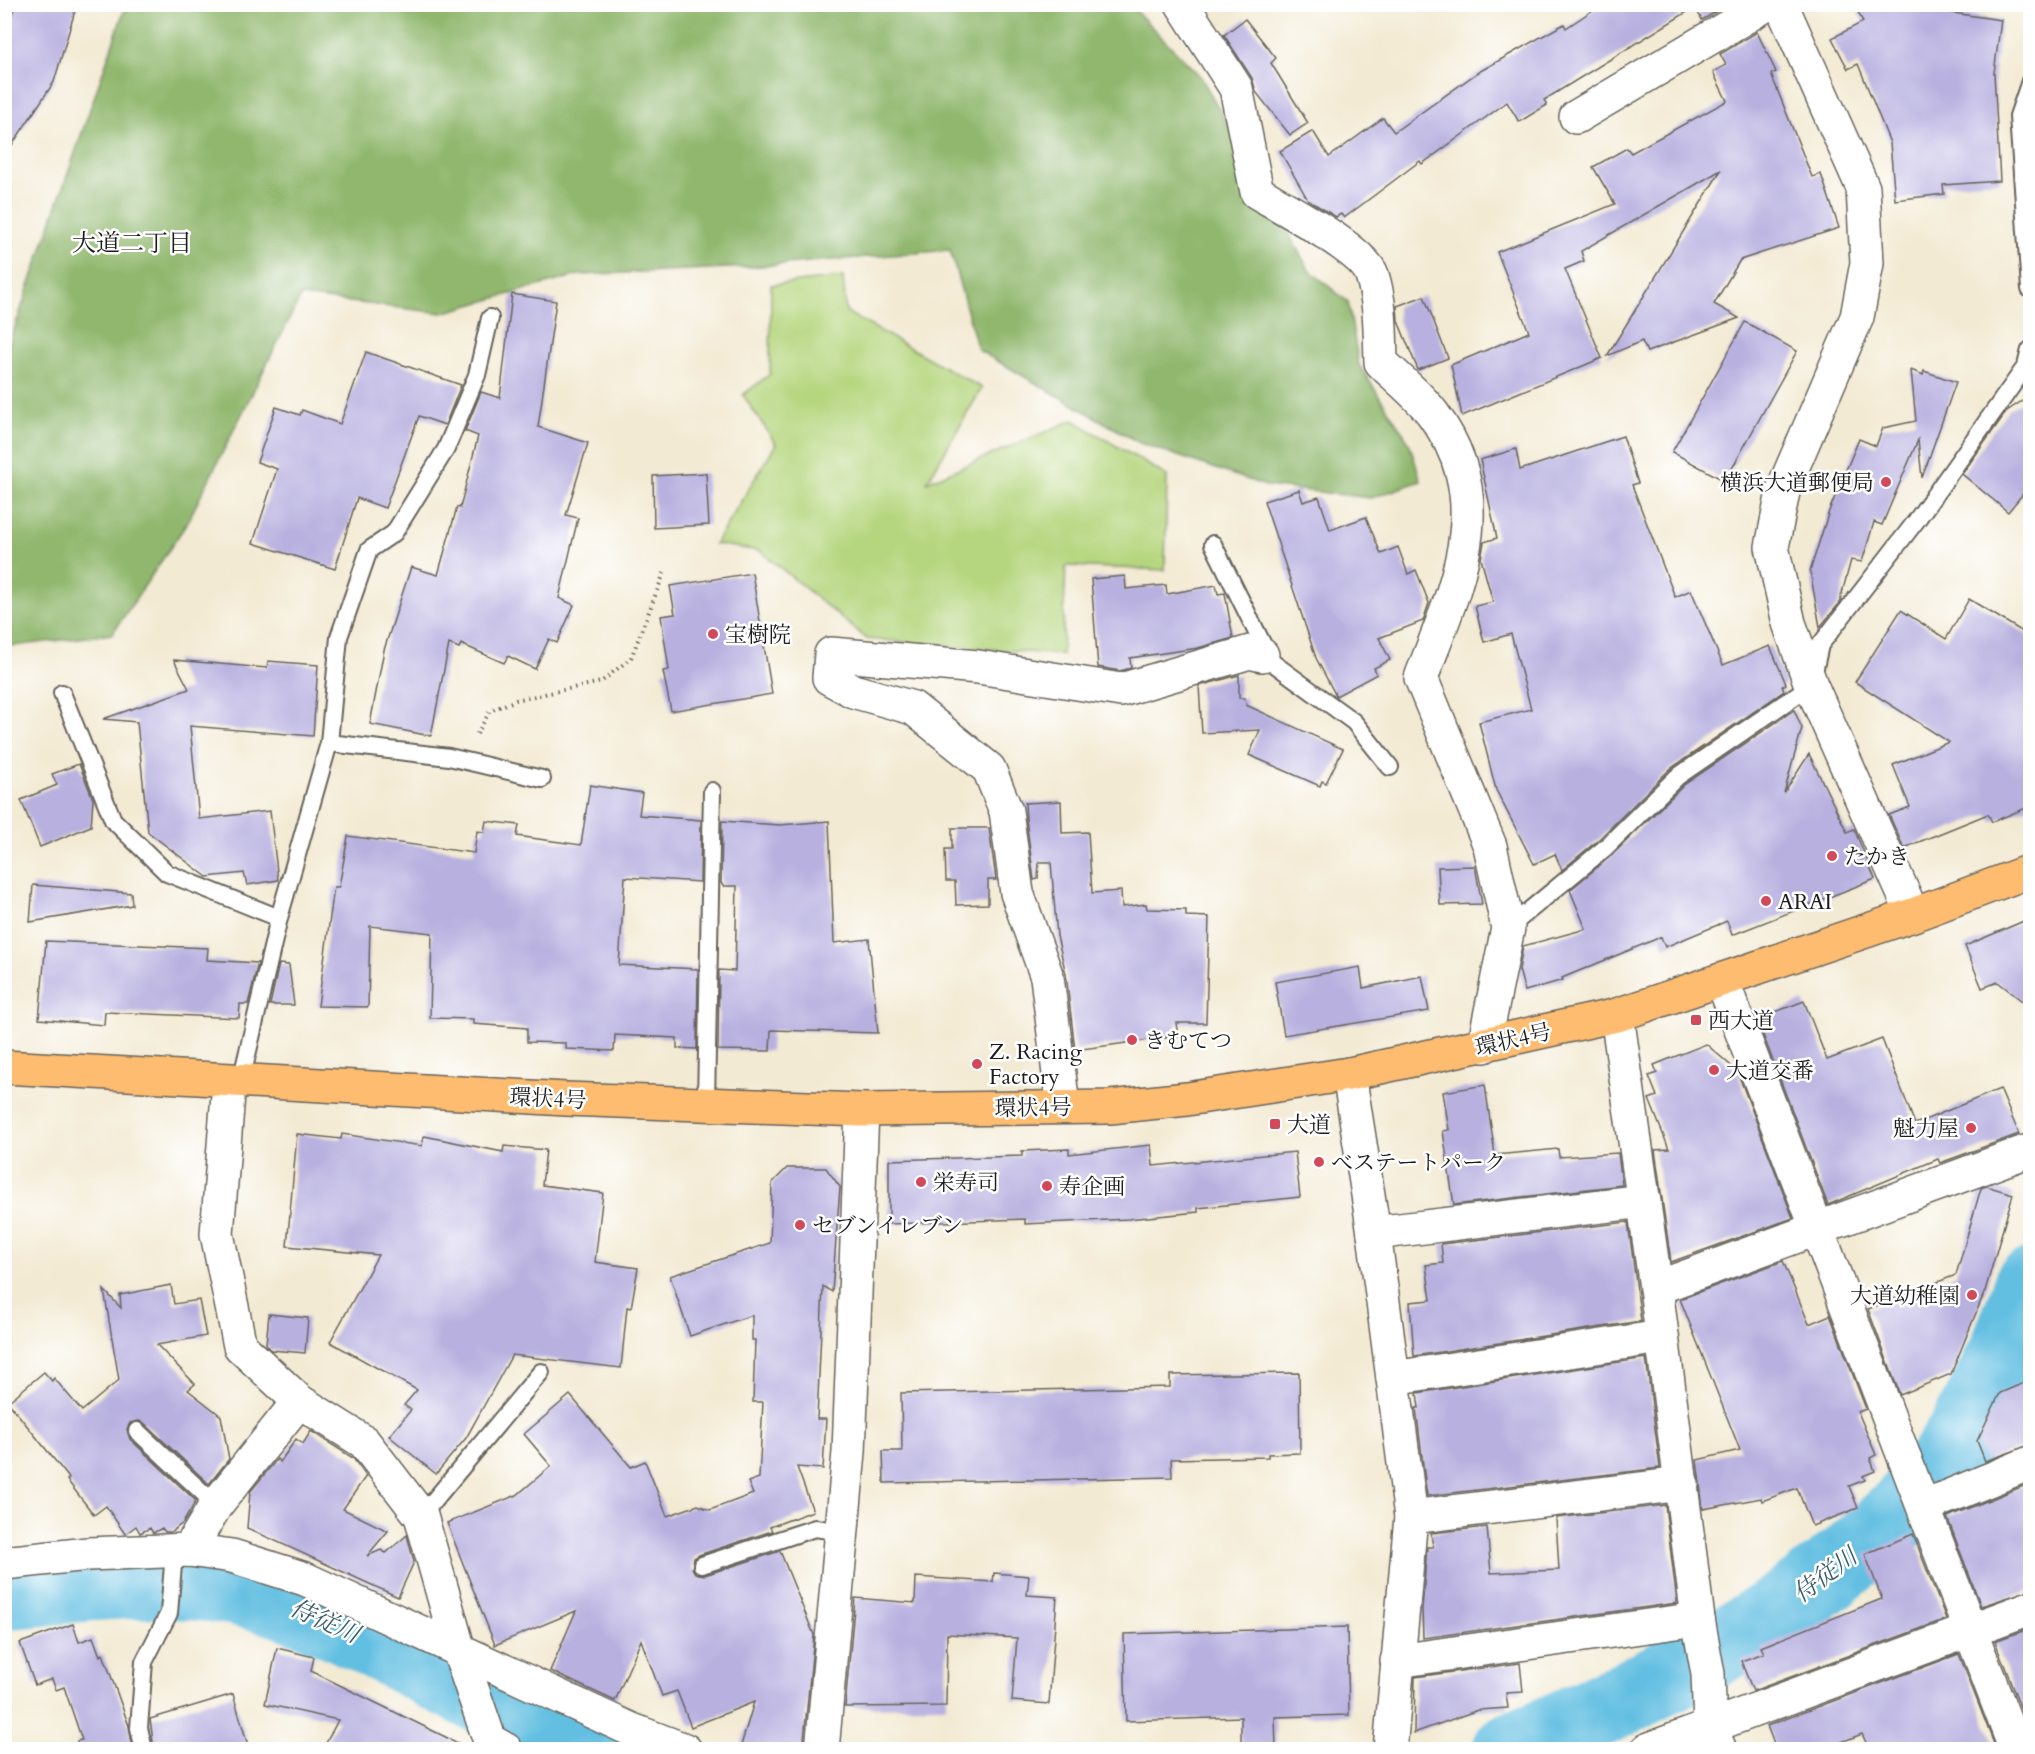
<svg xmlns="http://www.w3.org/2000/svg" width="2035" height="1754" viewBox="0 0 2035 1754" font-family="Cardo,'Noto Serif JP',serif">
<rect width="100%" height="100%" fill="#fff"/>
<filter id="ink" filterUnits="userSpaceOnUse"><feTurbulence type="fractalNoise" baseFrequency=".0167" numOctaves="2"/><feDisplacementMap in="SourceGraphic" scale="12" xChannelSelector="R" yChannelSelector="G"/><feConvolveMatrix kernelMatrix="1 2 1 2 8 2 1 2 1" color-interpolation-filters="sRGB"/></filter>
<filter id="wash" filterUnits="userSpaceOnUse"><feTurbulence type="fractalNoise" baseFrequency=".008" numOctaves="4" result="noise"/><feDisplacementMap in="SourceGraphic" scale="24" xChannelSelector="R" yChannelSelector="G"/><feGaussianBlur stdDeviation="1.35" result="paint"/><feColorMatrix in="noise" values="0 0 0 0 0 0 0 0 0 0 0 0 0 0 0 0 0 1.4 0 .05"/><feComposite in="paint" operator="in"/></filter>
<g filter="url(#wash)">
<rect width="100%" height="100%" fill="#f3ead3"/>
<polygon fill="#b5d67e" stroke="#68794d" stroke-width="1.5" points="843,277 846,312 982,388 927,482 1073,420 1167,476 1165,570 1066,566 1062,655 867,639 760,551 715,544 776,444 743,395 770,374 771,285"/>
<polygon fill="#90b76d" stroke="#566a44" stroke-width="1.5" points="126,5 1130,5 1201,77 1309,270 1348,302 1359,365 1409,442 1421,481 1371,498 1266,486 1140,443 978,350 950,250 750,267 578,275 442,313 301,296 187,523 112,634 5,647 5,356"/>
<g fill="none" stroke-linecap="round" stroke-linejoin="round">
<g stroke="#64bfe2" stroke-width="74">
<path d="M4,1593C79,1585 156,1575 231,1588C332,1607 420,1671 513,1712C549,1727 589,1735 625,1750"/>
<path d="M1509,1750C1649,1692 1816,1607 1919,1493C1970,1438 2007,1356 2030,1286"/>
</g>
</g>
<g id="blocks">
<g fill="#b8b1e0">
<polygon points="15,4 77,4 54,82 4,157 4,41"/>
<polygon points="1602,4 1729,4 1702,20 1695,7 1544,100 1547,105 1519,122 1507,102 1422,164 1420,161 1344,218 1341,214 1336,217 1308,200 1280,151 1313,131 1329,157 1383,118 1394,132 1477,73 1564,24 1566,28"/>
<polygon points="1854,4 1891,4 2001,20 1994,73 2000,181 1943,185 1944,194 1895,200 1890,143 1858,64 1848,69 1832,38 1863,22"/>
<polygon points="1245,19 1276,58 1271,63 1308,123 1290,135 1256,92 1252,78 1224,35"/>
<polygon points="1757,32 1776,72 1771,74 1812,177 1821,174 1839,228 1740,260 1714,304 1739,318 1647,352 1642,341 1607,356 1721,170 1581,251 1584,261 1565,269 1602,358 1462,416 1451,365 1529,332 1497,252 1615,204 1593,167 1627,148 1631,153 1727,101 1713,72 1726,65 1720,54"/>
<polygon points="512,294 556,301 538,427 588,443 566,515 578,518 559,598 574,605 557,643 549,639 535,669 508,656 504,663 461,644 459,648 449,644 431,736 370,724 384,650 411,567 438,575 457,507 460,508 478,436 465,431 481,392 500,398"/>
<polygon points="1424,296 1448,358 1418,370 1398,321 1397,306"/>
<polygon points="1745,322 1797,351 1725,481 1672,452"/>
<polygon points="366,352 461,385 445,425 419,416 385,508 357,498 335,569 253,543 277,469 257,462 276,407 300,415 302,410 340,424"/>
<polygon points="1911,370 1923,375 1924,371 1956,382 1922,478 1918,440 1882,525 1874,522 1862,562 1851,560 1839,604 1820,627 1810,571 1829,511 1859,439 1876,446 1883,428 1916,421"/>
<polygon points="2031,395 2031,484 2008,512 1962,474 2007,411"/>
<polygon points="1623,436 1638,483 1632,485 1675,597 1691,590 1723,665 1770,646 1786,684 1782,686 1784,691 1670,769 1598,840 1562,870 1555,854 1534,864 1496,790 1479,722 1531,709 1511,634 1484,642 1475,606 1493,602 1481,559 1484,542 1497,538 1480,460 1516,449 1520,470"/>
<polygon points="706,473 709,525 654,528 653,476"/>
<polygon points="1299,490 1303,502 1319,497 1330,530 1366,517 1381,554 1398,547 1408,574 1416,570 1429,603 1423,621 1379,638 1390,660 1374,668 1377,674 1336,696 1316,658 1264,501"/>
<polygon points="752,573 772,694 671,711 663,671 669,670 661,616 675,614 670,586"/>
<polygon points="1125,576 1126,589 1166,585 1167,594 1216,585 1218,594 1225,593 1233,638 1198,648 1130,658 1131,668 1120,671 1098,667 1091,579"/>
<polygon points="1969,599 2031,637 2031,806 1992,822 1988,814 1904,848 1889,815 1910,807 1893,765 1949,742 1855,682 1901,610 1946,639"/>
<polygon points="174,660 267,668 268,661 318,665 313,736 190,726 199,819 270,811 278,880 247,885 244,873 207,877 148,832 137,722 103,719 189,689"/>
<polygon points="1239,675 1239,698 1245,698 1246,705 1343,749 1326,783 1322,781 1320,786 1249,755 1260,730 1202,733 1199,686"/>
<polygon points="1794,710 1802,728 1784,793 1809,754 1847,832 1854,829 1875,879 1732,935 1727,921 1665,947 1661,937 1562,978 1563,980 1525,991 1519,970 1523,946 1586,929 1570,890 1612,855 1684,785"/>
<polygon points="79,764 93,799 91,826 40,847 21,800 57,785 52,774"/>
<polygon points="590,785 642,793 639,815 701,820 700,882 625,877 619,965 698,969 697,1049 677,1048 677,1038 615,1035 614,1051 566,1049 566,1043 527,1042 527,1028 473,1024 473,1019 430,1018 432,933 370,926 368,1007 318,1006 334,887 339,887 348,836 474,853 477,831 484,832 486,821 519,825 517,836 581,845"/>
<polygon points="1061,801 1062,833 1088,832 1092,893 1121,891 1122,907 1146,904 1147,909 1186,910 1186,916 1209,917 1206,1023 1176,1023 1178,1036 1075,1050 1066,974 1057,936 1051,862 1039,862 1038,879 1034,880 1026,819 1025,803"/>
<polygon points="722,821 780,825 829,821 834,943 869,939 878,1033 771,1030 770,1051 718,1050 719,970 735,971 737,886 723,886 721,883"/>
<polygon points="952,828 989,828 996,880 988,880 988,904 956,905 955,881 946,881 945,849 952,849"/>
<polygon points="1475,866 1482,904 1440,905 1438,867"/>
<polygon points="33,885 131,893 132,905 30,922"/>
<polygon points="2031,918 2031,1008 1998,982 1982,988 1965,946"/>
<polygon points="46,941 208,948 207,960 258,963 248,1004 240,1004 239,1018 105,1012 104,1025 39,1019"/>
<polygon points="279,964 289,965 294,1005 270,1005"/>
<polygon points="1360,967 1363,988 1422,976 1429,1011 1284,1035 1275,982"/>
<polygon points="1804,1001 1827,1060 1882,1039 1915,1124 2000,1089 2019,1134 1940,1163 1938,1159 1828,1205 1757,1019"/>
<polygon points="1706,1044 1737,1071 1793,1218 1671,1262 1655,1150 1669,1149 1649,1099 1657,1096 1649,1076 1657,1073 1654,1065"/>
<polygon points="1485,1085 1495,1155 1558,1149 1559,1157 1618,1153 1622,1185 1454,1205 1443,1131 1449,1130 1443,1092"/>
<polygon points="297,1134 341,1139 342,1134 422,1146 424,1136 503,1152 504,1146 546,1150 542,1185 603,1193 595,1262 638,1268 631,1308 627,1307 621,1368 512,1355 466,1438 436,1474 389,1436 411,1410 404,1405 417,1390 330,1342 378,1255 287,1246"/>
<polygon points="1151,1145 1153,1166 1295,1152 1300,1197 1198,1208 1198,1212 1128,1219 1025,1224 1025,1219 889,1224 889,1160 1022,1156 1022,1151 1069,1149 1069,1154"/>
<polygon points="787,1168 826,1168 840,1187 832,1292 823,1286 817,1419 826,1419 823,1469 797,1467 813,1511 770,1527 772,1531 699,1555 694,1558 692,1568 695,1573 705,1575 780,1551 814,1635 803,1749 740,1749 754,1702 691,1727 677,1691 662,1696 641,1640 615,1701 550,1671 576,1611 495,1645 447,1523 517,1495 551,1466 524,1434 570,1395 631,1467 645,1461 667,1516 698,1505 710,1510 753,1494 748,1482 759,1478 763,1402 753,1402 755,1340 752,1340 752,1315 690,1336 670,1276 770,1243 772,1183"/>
<polygon points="1986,1186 2013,1194 1985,1291 1951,1374 1900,1395 1868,1309 1956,1275 1981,1188"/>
<polygon points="1628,1222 1641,1321 1414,1356 1410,1302 1431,1300 1426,1265 1443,1263 1441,1244"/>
<polygon points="1783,1261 1809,1324 1830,1315 1866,1409 1858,1412 1876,1455 1870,1458 1875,1471 1863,1476 1865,1480 1849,1486 1858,1508 1812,1526 1797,1488 1762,1501 1761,1498 1703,1509 1697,1460 1740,1450 1680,1299"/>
<polygon points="171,1285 174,1304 199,1300 206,1336 157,1345 195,1384 188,1390 221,1416 229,1459 209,1484 144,1423 139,1421 130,1423 127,1429 130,1439 196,1501 183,1523 171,1532 165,1532 162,1528 153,1533 150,1528 140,1533 136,1526 125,1534 106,1506 94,1515 67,1480 69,1478 8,1402 44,1372 52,1381 54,1378 82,1411 119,1380 104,1290 121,1308 120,1295"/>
<polygon points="269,1314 308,1318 305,1353 271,1350 266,1344"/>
<polygon points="1646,1358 1660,1468 1427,1496 1416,1408 1419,1408 1417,1393"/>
<polygon points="1299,1373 1300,1453 1268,1454 1268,1457 1171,1459 1172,1477 884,1483 883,1451 902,1451 901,1393 1170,1387 1170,1375"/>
<polygon points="2031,1380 2031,1445 1985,1461 1977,1441 2000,1393"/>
<polygon points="311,1431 353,1458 366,1476 343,1509 388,1531 367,1556 381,1550 386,1553 407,1535 414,1562 398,1597 247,1528 250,1492 277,1459 280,1462 296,1439 303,1444"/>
<polygon points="2031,1483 2031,1590 1981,1606 1947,1517"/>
<polygon points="1665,1505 1677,1603 1423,1638 1422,1609 1427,1547 1433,1547 1431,1533 1487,1527 1491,1573 1559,1570 1556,1518"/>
<polygon points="1913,1534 1946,1619 1753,1691 1741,1661 1764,1653 1761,1647 1879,1600 1882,1599 1865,1554"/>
<polygon points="994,1573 1029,1576 1027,1595 1057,1597 1049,1704 1012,1701 1017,1638 947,1634 946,1706 845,1707 855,1598 915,1603 916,1577 993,1582"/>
<polygon points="73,1624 79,1642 93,1637 100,1656 103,1654 129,1726 133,1749 79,1749 77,1741 82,1740 64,1687 56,1690 52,1679 35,1685 20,1643"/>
<polygon points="1347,1627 1349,1715 1275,1717 1276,1749 1241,1749 1241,1717 1126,1721 1124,1634"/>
<polygon points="2031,1628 2031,1735 1995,1641"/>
<polygon points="277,1648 314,1657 311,1671 470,1749 323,1749 338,1720 265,1704"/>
<polygon points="1959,1654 1996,1749 1869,1749 1862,1734 1823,1749 1776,1749 1767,1726"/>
<polygon points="1520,1663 1523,1692 1506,1693 1508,1708 1478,1710 1414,1733 1415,1677"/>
<polygon points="233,1694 249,1749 154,1749 150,1719"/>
</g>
</g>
</g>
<g filter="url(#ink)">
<use href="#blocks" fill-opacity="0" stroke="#67645c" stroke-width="1.5"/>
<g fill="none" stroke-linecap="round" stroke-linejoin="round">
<g stroke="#67645c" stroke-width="20">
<g id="service">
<polyline points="2030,81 2018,116 2030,289"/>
<polyline points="1213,544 1263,645 1262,655 1354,722 1390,767"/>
<polyline points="62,693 113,820 167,873 279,918"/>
<polyline points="329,743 449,757 542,779"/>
<polyline points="1508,928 1605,848 1677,777 1811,685 1820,645 1916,521 2026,366 2030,350"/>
<polyline points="241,1081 279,918 329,743 339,637 369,550 394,533 446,449 477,375 490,318"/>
<polyline points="706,1102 712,791"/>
<polyline points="137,1431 216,1505"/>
<polyline points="421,1516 541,1372"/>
<polyline points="702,1565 815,1528 842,1532"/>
<polyline points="144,1750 139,1728 144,1662 169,1613 173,1565 188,1551"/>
</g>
</g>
<g stroke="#67645c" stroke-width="36">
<g id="minor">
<path d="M1182,4L1236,88L1257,192C1282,207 1364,250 1372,275C1381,303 1380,333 1381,362C1398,379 1419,395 1433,414C1499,502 1455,588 1421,678L1490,846L1508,928L1484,1046"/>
<polyline points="1576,117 1767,4"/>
<polyline points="1722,980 2016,1750"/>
<polyline points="1617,1015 1656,1288 1698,1619 1708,1674 1710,1726 1720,1750"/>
<polyline points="1349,1074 1374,1233 1411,1517 1390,1750"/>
<polyline points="229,1082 217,1234 240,1346 299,1401 364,1442 421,1516 459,1651 490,1741 506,1750"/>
<polyline points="1063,1106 1047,977 1017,893 1006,811 989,769 913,708 853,691 829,678 831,654 978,667 1121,690 1250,652 1262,655"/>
<polyline points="1374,1233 1644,1201"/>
<polyline points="1656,1288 2025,1152 2030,1153"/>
<polyline points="1393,1378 1661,1337"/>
<polyline points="1925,1506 2030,1463"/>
<polyline points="1411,1517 1682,1484"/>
<polyline points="189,1550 216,1505 299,1401"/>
<polyline points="4,1563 88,1554 189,1550 232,1556 305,1579 632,1730 685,1750"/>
<polyline points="1397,1661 1698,1619"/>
<polyline points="822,1750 849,1452 862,1110"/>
<polyline points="1647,1750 2030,1608"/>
</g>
</g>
<g stroke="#67645c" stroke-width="36">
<polyline id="tertiary" points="1781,4 1863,188 1867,263 1857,317 1784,487 1772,547 1789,623 1811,685 1913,915"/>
</g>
<g stroke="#67645c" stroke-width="36">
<polyline id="primary" points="4,1067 566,1099 862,1110 1110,1107 1187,1099 1349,1074 1617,1015 1913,915 2030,871"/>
</g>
<polyline stroke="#67645c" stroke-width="4" stroke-dasharray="1.5 4.5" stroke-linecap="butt" points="477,734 490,711 516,700 601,682 631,658 664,573"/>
<use href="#service" stroke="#fff" stroke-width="16"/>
<use href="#minor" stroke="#fff" stroke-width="33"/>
<use href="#tertiary" stroke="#fff" stroke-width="33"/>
<use href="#primary" stroke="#fdbc6f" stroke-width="33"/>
</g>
</g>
<g fill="#d1495b" stroke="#fff" stroke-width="2">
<circle cx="1886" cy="482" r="6"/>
<circle cx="713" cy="634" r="6"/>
<circle cx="1832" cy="856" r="6"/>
<circle cx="1766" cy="901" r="6"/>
<rect x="1690" y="1014" width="12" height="12" rx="3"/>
<circle cx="1132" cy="1040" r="6"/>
<circle cx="977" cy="1064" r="6"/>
<circle cx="1714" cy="1070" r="6"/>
<rect x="1269" y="1118" width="12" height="12" rx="3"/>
<circle cx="1971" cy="1128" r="6"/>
<circle cx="1319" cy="1162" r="6"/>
<circle cx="921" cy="1182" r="6"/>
<circle cx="1047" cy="1186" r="6"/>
<circle cx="800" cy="1225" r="6"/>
<circle cx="1972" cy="1295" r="6"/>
</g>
<g text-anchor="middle" stroke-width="5" stroke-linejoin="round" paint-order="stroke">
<g font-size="22" fill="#1c1c1c" stroke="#fff" text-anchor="start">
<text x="1874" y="490" text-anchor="end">横浜大道郵便局</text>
<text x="725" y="642">宝樹院</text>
<text x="1844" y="864">たかき</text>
<text x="1778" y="909">ARAI</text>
<text x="1708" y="1028">西大道</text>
<text x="1144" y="1048">きむてつ</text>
<text x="989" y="1059">Z. Racing<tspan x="989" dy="25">Factory</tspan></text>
<text x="1726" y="1078">大道交番</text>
<text x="1287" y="1132">大道</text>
<text x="1959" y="1136" text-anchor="end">魁力屋</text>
<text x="1331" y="1170">べステートパーク</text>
<text x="933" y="1190">栄寿司</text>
<text x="1059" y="1194">寿企画</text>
<text x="812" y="1233">セブンイレブン</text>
<text x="1960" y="1303" text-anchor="end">大道幼稚園</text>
</g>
<g font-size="22" fill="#1c1c1c" stroke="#fff">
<text transform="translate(1513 1039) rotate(-13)" y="8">環状4号</text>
<text transform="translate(548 1098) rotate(3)" y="8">環状4号</text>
<text transform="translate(1033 1107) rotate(-1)" y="8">環状4号</text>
</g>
<g font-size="24" fill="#1c1c1c" stroke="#fff">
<text x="132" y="251">大道二丁目</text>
</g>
<g font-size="24" font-style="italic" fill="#395d6b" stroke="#fff">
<text transform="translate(1825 1575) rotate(-37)" y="8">侍従川</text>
<text transform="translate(325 1621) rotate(24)" y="8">侍従川</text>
</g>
</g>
<rect width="2035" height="1754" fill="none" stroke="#fff" stroke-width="24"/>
</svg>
